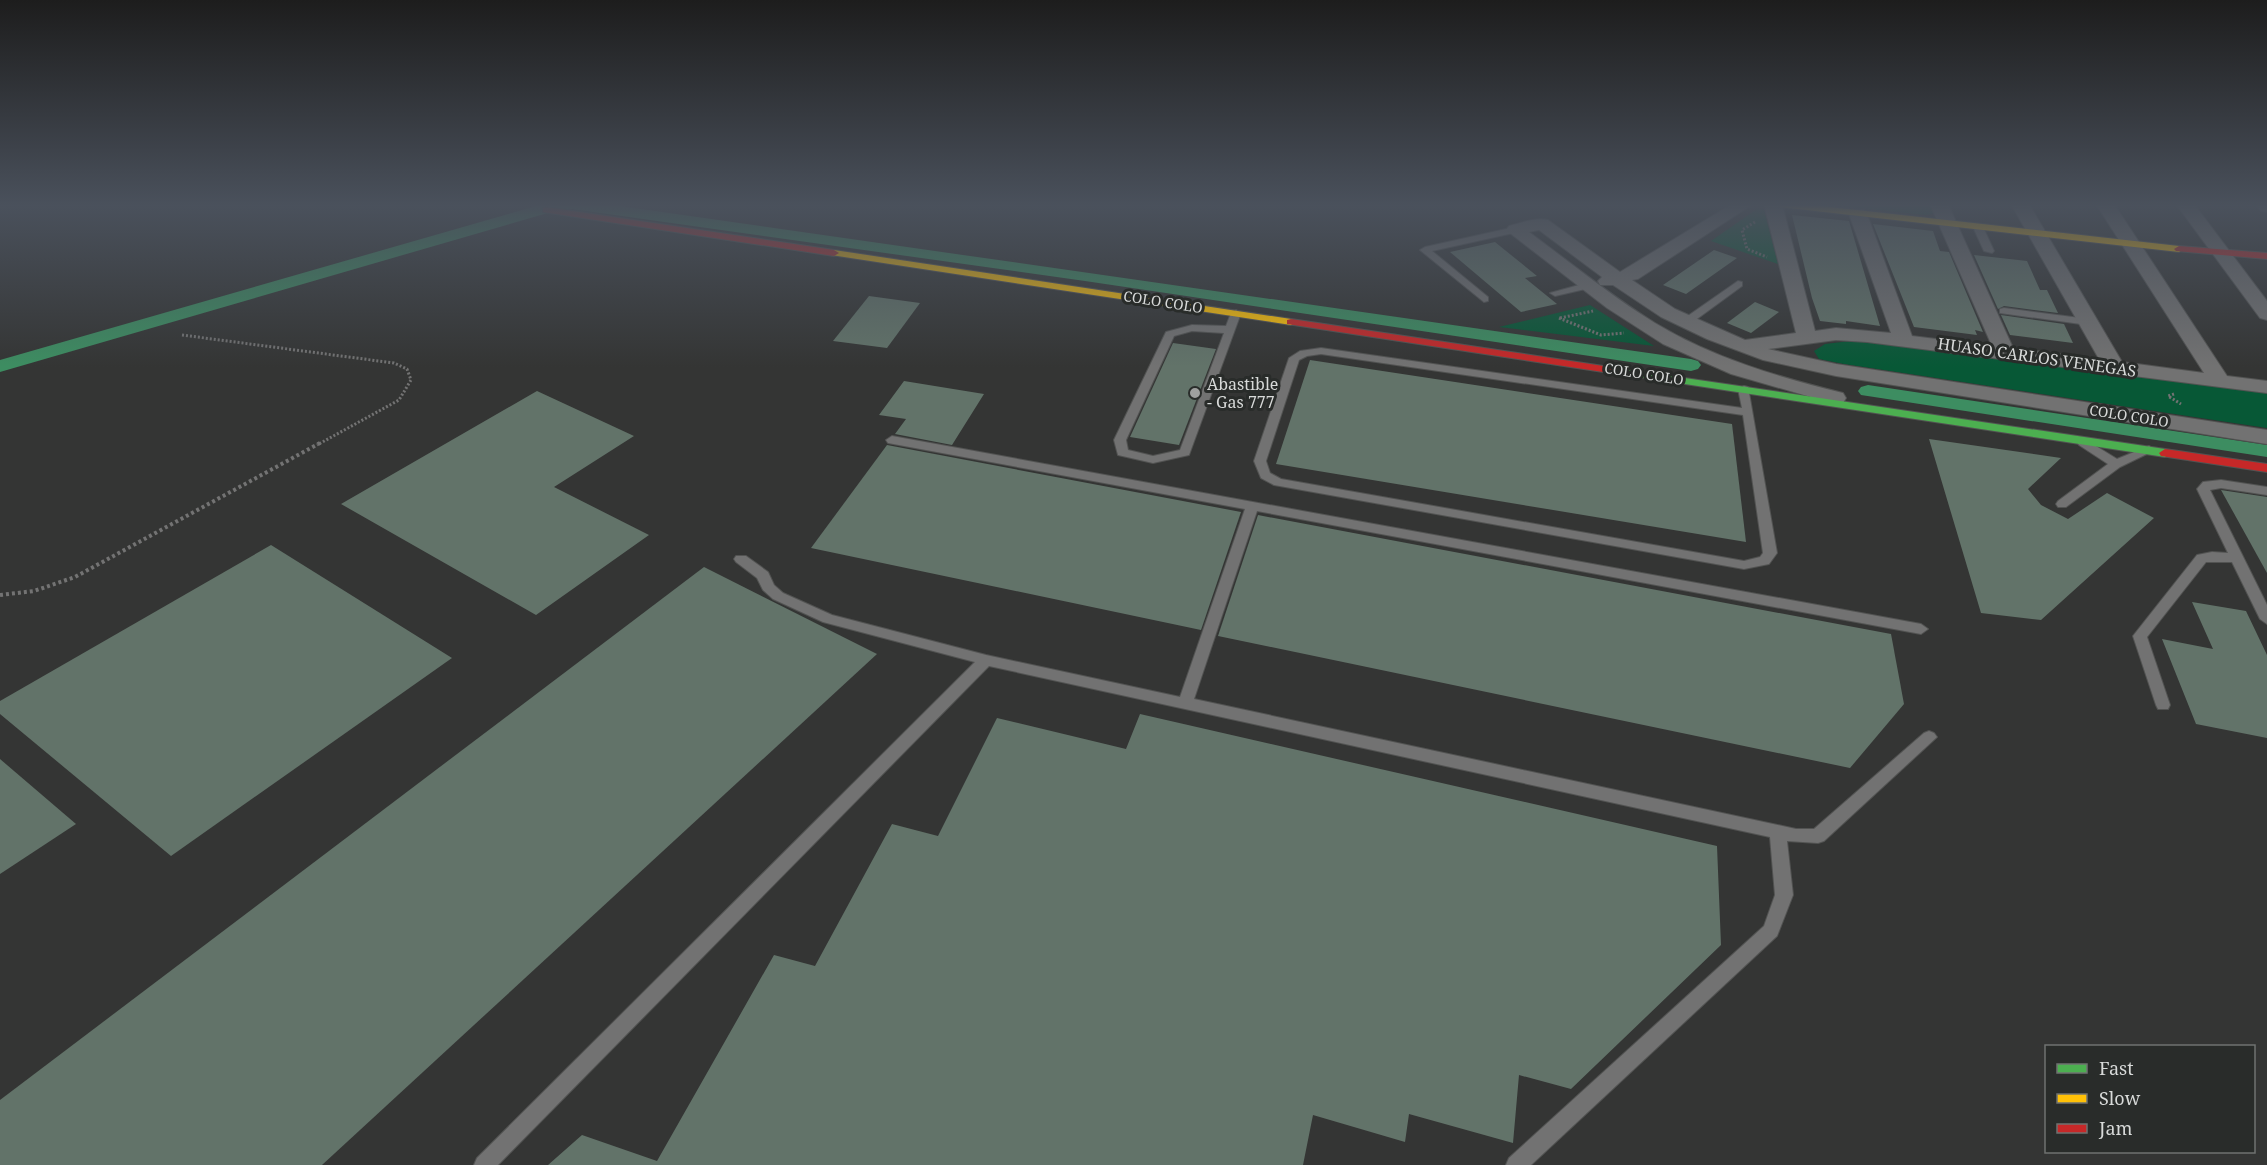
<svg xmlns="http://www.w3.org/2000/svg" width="2267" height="1165" viewBox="0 0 2267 1165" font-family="'Noto Serif',serif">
<rect width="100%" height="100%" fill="#343534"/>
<g fill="#075836">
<polygon points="1823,204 1929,204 1934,213 1926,215"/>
<polygon points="1757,209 1764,210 1778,264 1711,241"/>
<polygon points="1590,305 1654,346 1499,327"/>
<polygon points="1859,340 2267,390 2267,428 1844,364 1819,359 1814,351 1825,344"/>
</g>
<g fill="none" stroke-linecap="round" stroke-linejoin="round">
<g fill="#3d8d61" fill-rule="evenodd">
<polygon points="543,204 606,204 1691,359 1698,361 1701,365 1698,369 1691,371 1085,281 572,209 558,210 0,372 0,360"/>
<polygon points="1868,385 2267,445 2267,457 1861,395 1858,391 1861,387"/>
</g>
</g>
<g fill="#627369">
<polygon points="1792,215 1849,221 1880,326 1846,321 1846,324 1820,321 1812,298"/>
<polygon points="1873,224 1933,231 1940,251 1949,252 1983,332 1975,330 1977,335 1914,327"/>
<polygon points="1495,242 1537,276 1525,278 1557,304 1521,312 1450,252"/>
<polygon points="1714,250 1737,258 1686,294 1663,285"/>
<polygon points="1974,255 2027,261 2040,290 2047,290 2058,313 2004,306 1998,309"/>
<polygon points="869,296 920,303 887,348 833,341"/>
<polygon points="1755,302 1779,312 1751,333 1727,323"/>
<polygon points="2001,315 2064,324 2073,343 2010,335"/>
<polygon points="1173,343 1216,349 1179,445 1130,437"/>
<polygon points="1310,360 1732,424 1746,542 1276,464"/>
<polygon points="904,381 984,394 952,445 895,434 906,419 879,415"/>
<polygon points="537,391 634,436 554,487 649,535 536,615 341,504"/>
<polygon points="1929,439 2061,458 2028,489 2041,505 2068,519 2107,493 2154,518 2041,620 1981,613"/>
<polygon points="887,445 1241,512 1201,630 811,548"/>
<polygon points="2221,490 2267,497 2267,573"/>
<polygon points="1258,515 1891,634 1904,704 1850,768 1218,636"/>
<polygon points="271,545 452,658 171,856 0,714 0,701"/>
<polygon points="704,567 877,654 322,1165 0,1165 0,1100"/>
<polygon points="2192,602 2246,611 2267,655 2267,738 2196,724 2162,639 2213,649"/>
<polygon points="1140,714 1717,846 1721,945 1571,1089 1519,1075 1513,1143 1409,1114 1405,1142 1313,1115 1303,1165 548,1165 582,1135 657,1161 774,955 815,966 892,824 938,836 997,718 1126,749"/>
<polygon points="0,759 76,824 0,874"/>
</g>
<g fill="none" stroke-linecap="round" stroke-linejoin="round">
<g stroke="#525352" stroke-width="2">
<g id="lane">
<polygon points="1975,225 1983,227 1994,251 1992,253 1984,251 1973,227"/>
<polygon points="1515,227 1518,228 1518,232 1432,251 1488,297 1488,301 1484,302 1420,250 1425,247"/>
<polygon points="1738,281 1742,282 1742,286 1690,324 1682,324 1682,320"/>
<polygon points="1590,282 1595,285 1594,287 1555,296 1550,293"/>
<polygon points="2004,308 2088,319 2093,322 2088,325 2000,313 2000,309"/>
<path d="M1236,310L1241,313L1189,455L1153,463L1118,455L1114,440L1166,332L1192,325L1226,326L1231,313ZM1192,331L1224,333L1180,450L1153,456L1128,450L1126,440L1174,336Z"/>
<path d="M1321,348L1742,408L1738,389L1744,386L1748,387L1777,553L1769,564L1744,569L1274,485L1261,478L1254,461L1289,358L1300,351ZM1321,354L1743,415L1763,553L1760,557L1744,561L1281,479L1270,473L1266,461L1299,360L1307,356Z"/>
<polygon points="892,436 1921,624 1928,629 1921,634 1257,511 1194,699 1796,829 1814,829 1924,733 1929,731 1934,733 1937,737 1824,841 1818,843 1787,841 1793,895 1777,936 1531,1165 1506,1165 1509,1158 1764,926 1775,895 1770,837 989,666 498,1165 474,1165 477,1158 975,662 823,622 773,599 763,590 757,578 736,562 734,559 736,556 746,556 768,572 774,585 783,593 832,615 986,655 1180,697 1245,509 888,443 886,440"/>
<polygon points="2083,438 2117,459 2149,446 2155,450 2120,467 2066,507 2058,507 2056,504 2058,501 2108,464 2079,445 2077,442"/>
<polygon points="2221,480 2267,487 2267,495 2221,488 2210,490 2267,605 2267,624 2260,619 2232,562 2206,562 2147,637 2170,705 2168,709 2158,709 2156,705 2133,636 2197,555 2212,552 2228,553 2197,489 2203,482"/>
</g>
</g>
<g stroke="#525352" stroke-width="2">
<g id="street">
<path d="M1732,204H1753L1638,279L1632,280L1675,309L1745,340L1796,333L1764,204H1782L1815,331L1836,328L1891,333L1849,214L1852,210H1864L1867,214L1912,336L1992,346L1930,204H1948L2013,348L2099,359L2011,204H2029L2122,362L2204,373L2096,204H2114L2227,376L2267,381V393L1867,342L1836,340L1768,349L1836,364L2267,430V444L1836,376L1763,360L1707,339L1661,317L1613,285H1600L1598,281L1602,277L1539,230L1529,232C1571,263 1611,296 1655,323C1713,358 1778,377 1843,393L1846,398L1843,403L1835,404L1731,374L1663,344L1607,308L1506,230L1509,226C1521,223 1536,217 1548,220L1620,272Z"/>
<polygon points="2176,204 2194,204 2267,301 2267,320 2260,318"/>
<polygon points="2256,204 2267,204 2267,212 2261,211"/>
</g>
</g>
<g stroke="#525352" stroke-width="2">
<polygon id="fast" points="1610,367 2165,449 2171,453 2165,457 1606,372 1604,370"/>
</g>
<g stroke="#525352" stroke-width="2">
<g id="slow">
<polygon points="1775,204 1803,204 2179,246 2184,249 2179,252 1780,207"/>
<polygon points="834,250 1291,319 1296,322 1291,325 831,255 831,251"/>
</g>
</g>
<g stroke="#525352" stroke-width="2">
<g id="jam">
<polygon points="546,207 834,250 839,253 834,256 543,212 543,208"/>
<polygon points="2179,246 2267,253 2267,259 2176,251 2174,249"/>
<polygon points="1291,319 1610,367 1616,370 1610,373 1287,324 1287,320"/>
<polygon points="2165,449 2267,464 2267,472 2161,456 2159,453"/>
</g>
</g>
<g stroke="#737373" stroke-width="3" stroke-dasharray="2 2" stroke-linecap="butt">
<polyline points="1755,222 1742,230 1747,249 1767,257"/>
<polyline points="1559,318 1601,335 1624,333"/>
<polyline points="1560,318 1593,311"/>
<polyline points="182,335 394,363 407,369 411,380 399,400 317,445"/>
<polyline points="2174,394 2168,396 2181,404"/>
</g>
<polyline stroke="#737373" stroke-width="4" stroke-dasharray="3 3" stroke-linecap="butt" points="0,595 34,591 75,577 320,443"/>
<use href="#lane" fill="#727272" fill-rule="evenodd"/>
<use href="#street" fill="#727272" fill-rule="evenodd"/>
<use href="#fast" fill="#4caf50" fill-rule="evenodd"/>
<use href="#slow" fill="#ffc107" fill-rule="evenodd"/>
<use href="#jam" fill="#c62828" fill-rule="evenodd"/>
</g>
<linearGradient id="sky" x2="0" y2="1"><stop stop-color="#1d1d1d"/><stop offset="0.56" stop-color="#4a515c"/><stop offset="1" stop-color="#4a515c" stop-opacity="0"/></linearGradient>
<rect width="2267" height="367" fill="url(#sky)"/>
<circle fill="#9fa09f" stroke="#292c2a" stroke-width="2" cx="1195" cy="393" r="6"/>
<g text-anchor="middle" stroke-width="6" stroke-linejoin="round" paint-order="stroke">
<g font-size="14" fill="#d8dad9" stroke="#292c2a">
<text transform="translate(1163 302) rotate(9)" y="5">COLO COLO</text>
<text transform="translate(1644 374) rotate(9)" y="5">COLO COLO</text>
<text transform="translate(2129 416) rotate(9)" y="5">COLO COLO</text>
</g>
<g font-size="16" fill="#d8dad9" stroke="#292c2a">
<text transform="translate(2037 357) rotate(8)" y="6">HUASO CARLOS VENEGAS</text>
</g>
<g font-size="16" fill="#d8dad9" stroke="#292c2a" text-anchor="start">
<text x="1207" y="390">Abastible<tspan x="1207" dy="18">- Gas 777</tspan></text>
</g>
</g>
<rect x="2045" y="1045" width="210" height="108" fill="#292c2a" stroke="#6f7270" stroke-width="1.5"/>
<rect x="2057" y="1064" width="30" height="9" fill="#4caf50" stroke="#6f7270" stroke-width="1.5"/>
<text x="2099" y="1075" font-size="18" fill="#d8dad9">Fast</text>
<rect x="2057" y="1094" width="30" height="9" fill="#ffc107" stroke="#6f7270" stroke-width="1.5"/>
<text x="2099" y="1105" font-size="18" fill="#d8dad9">Slow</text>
<rect x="2057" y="1124" width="30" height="9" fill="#c62828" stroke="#6f7270" stroke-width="1.5"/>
<text x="2099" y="1135" font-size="18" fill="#d8dad9">Jam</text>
</svg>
